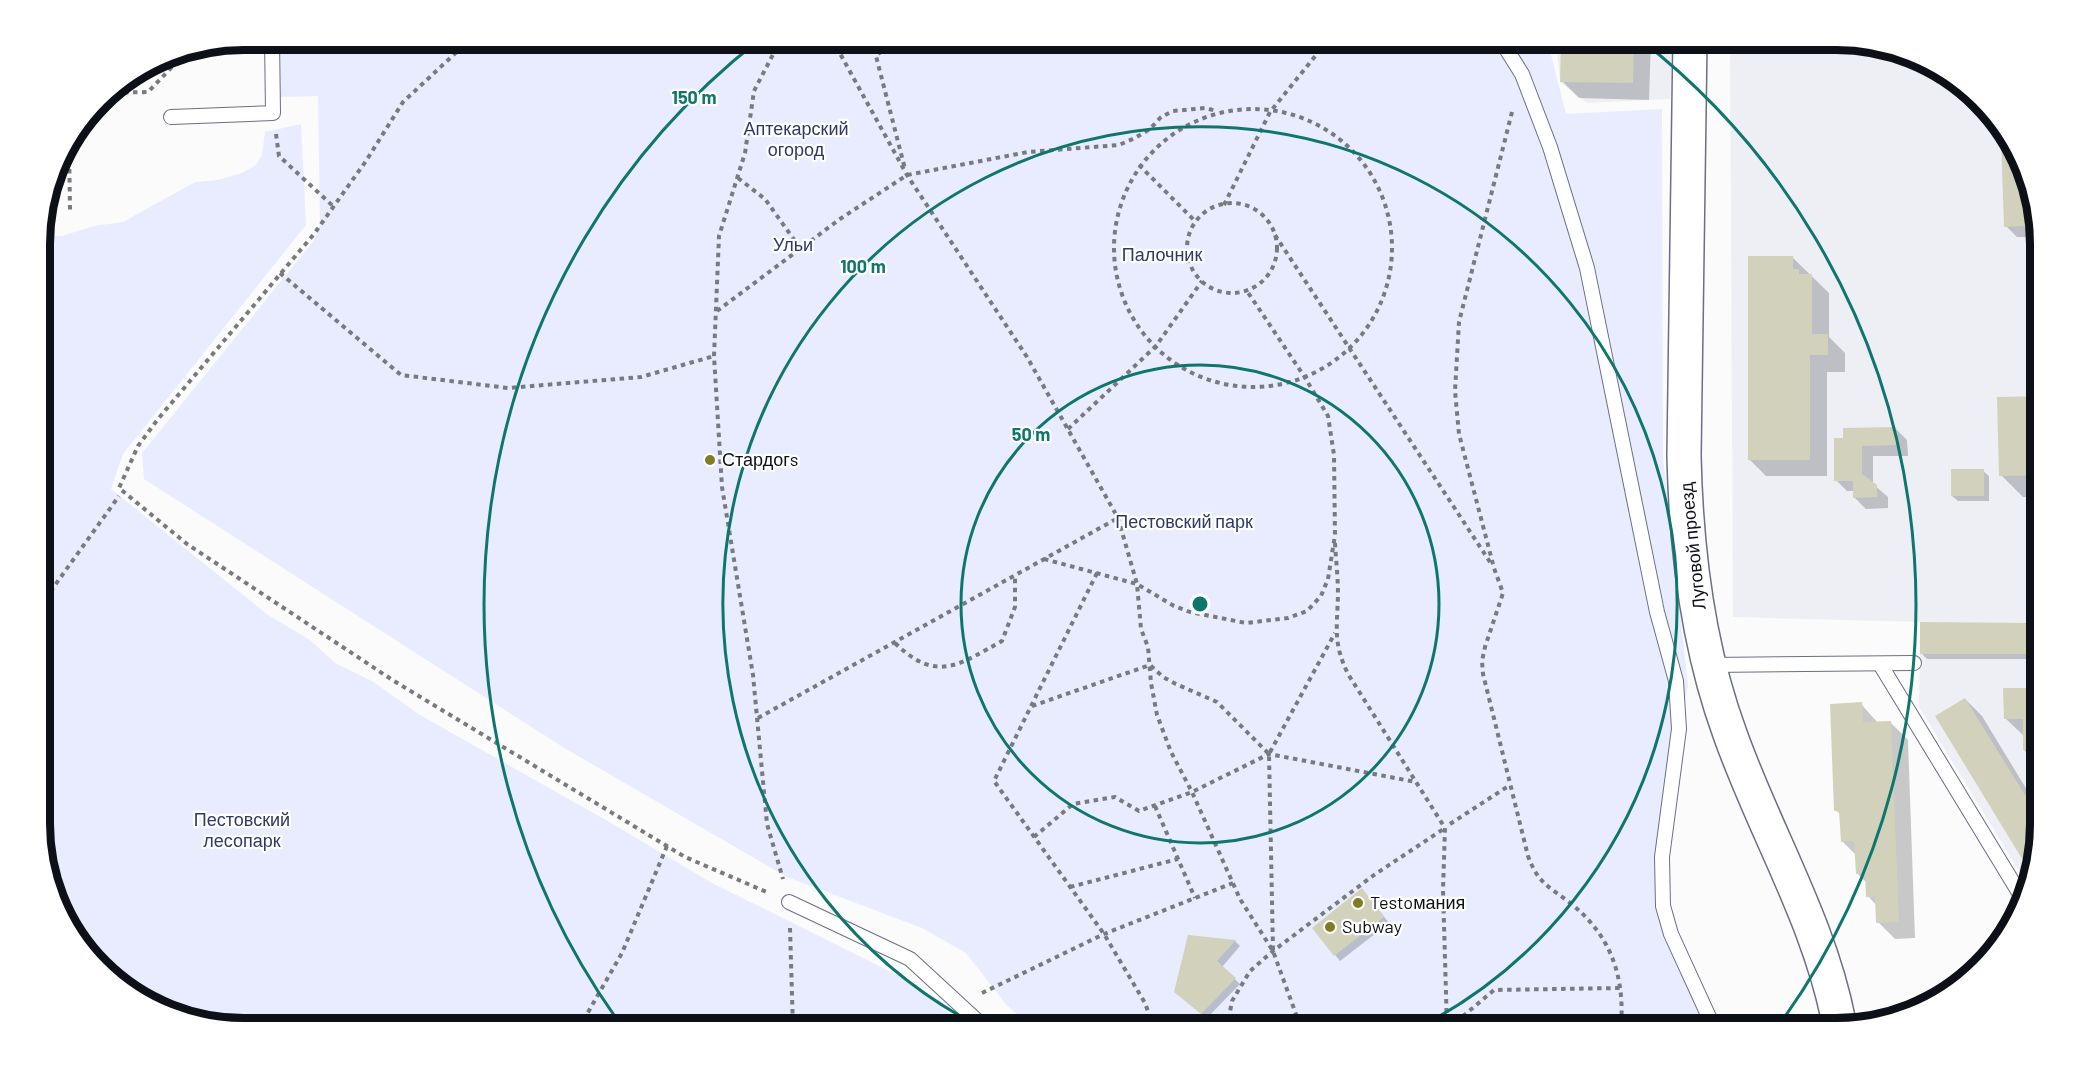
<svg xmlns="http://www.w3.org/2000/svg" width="2080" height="1067" viewBox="0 0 2080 1067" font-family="Barlow,sans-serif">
<rect width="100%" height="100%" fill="#fbfbfb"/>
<g fill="#eeeff5">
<polygon points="1556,39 1672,39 1670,99 1587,103 1560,82"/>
<polygon points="1730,39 1837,39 1927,60 1999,119 2039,217 2041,824 2027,884 1919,707 1920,622 1733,617"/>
</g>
<g fill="#e8ecfe">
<polygon points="275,39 1547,39 1566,114 1662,109 1663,458 1688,686 1662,815 1662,906 1709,1028 1031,1028 1005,1003 966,953 922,928 787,877 566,749 144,479 142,453 315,239 320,224 318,96 276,97"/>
<polygon points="301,124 306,225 123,454 111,489 268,615 310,640 335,663 372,681 420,715 611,823 712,883 905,979 968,1028 243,1028 153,1007 81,948 41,851 39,236 62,236 94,226 123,222 195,182 218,180 242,173 256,165 262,155 265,132"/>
</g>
<g fill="#0003">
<polygon points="1563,39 1651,39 1649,100 1579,98 1562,81"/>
<polygon points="2007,139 2039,217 2039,237 2017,237 2006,226"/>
<polygon points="1792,257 1829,293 1829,337 1845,353 1845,372 1827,372 1827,476 1766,476 1749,459"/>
<polygon points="2040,398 2040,497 2023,497 2001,475"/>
<polygon points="1896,429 1907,440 1908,456 1873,456 1873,484 1888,497 1888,508 1866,509 1854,497 1854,491 1847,491 1836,480 1835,440"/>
<polygon points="1983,471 1989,476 1989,501 1958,501 1952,496"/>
<polygon points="1921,624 2040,624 2041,659 1927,659 1921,653"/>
<polygon points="2041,690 2041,766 2024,750 2024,736 2005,718"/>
<polygon points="1965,699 1982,716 2041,813 2041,824 2030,870"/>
<polygon points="1861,704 1878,723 1890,722 1908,740 1915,938 1895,939 1878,922 1877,906 1868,896 1867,883 1857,873 1857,856 1842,841 1841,815 1836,810"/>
<polygon points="1367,895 1389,923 1340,961 1314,928"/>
<polygon points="1189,937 1235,941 1240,946 1222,967 1240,984 1207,1018 1181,997"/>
</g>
<g fill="#d2d2bc">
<polygon points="1561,39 1634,39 1633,83 1560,82"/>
<polygon points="2001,138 2007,138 2037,210 2037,225 2004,227"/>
<polygon points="1748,256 1793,256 1793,269 1799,269 1799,274 1812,274 1812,334 1828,334 1828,355 1810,355 1810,460 1748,460"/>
<polygon points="2040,396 2040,475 1999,476 1997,397"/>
<polygon points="1896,427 1897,445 1862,446 1862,474 1877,485 1877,497 1853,498 1853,481 1834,481 1834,438 1843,438 1843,428"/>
<rect x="1951" y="469" width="33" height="27"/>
<polygon points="1920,622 2040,623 2041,654 1920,654"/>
<polygon points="2003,688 2041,688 2041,750 2023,750 2023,719 2004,719"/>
<polygon points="1965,698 2041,821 2030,872 1935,716"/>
<polygon points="1862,702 1863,722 1891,721 1899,922 1876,923 1875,897 1866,897 1865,873 1856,874 1854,841 1841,842 1839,811 1834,811 1830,704"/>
<polygon points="1362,888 1384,917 1334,956 1312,928"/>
<polygon points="1188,935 1236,940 1217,961 1236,978 1201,1014 1174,992"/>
</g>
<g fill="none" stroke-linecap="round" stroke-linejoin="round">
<g stroke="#6a6f83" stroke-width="16">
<g id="lane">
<polyline points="1500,39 1522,74 1550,147 1587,268 1657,612 1676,681 1679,729 1662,857 1663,906 1671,934 1714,1028"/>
<polyline points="171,117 273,113 272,39"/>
<polyline points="1880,664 2023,899"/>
<polyline points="1710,665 1914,663"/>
<polyline points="789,902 910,959 985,1028"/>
</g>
</g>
<g stroke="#6a6f83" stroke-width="36">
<path id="secondary" d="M1690,39L1684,456C1686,549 1698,647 1730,734C1765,833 1821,923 1840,1028"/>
</g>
<g stroke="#797a7e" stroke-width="4" stroke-dasharray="4.5 4.5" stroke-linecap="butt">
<polyline points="480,39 461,48 403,102 366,161 314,234 158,419 138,446 119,488 187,544 394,681 685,857 769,893"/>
<polyline points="781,39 754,91 745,153 719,236 714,356 722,487 753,675 767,824 783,879"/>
<polyline points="832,39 907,175 1027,357 1118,518 1137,584 1141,629 1148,647 1151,683 1157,715 1171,752 1192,792 1240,899 1273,951 1301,1028"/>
<polyline points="895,39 876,56 905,169"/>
<polyline points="106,93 148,92 188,50"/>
<circle cx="1253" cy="248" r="139"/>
<path d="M1512,112L1459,322L1455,391L1459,434L1494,568L1503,593L1485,647L1482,661L1483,674L1528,856C1538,883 1548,886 1569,902C1611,935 1625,976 1621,1028"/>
<polyline points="276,134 279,156 334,207"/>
<polyline points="69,142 70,210"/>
<polyline points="1139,165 1196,222"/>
<polyline points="738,178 765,199 800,248"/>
<circle cx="1232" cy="248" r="45"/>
<polyline points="1224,205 1270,112 1329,39"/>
<polyline points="1275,235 1492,565"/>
<polyline points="280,273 401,375 508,388 641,377 714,356"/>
<polyline points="717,311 840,219 907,175 1028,152 1119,145 1135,138 1150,129 1161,117 1173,111 1205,108 1217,111"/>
<polyline points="1068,429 1156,346 1202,281"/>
<path d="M1335,543C1336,560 1338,578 1338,595C1337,629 1333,643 1348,674L1445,828L1443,890L1447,1028"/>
<polyline points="1044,559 1137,584 1174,606 1190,612 1246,623 1288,618 1307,611 1321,596 1328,579 1335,535 1334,455 1328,416 1304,376 1247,291"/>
<polyline points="1097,573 994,781 1104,934 1145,1003 1154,1028"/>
<polyline points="40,606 119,496"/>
<path d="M895,643C937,684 960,664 1002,641L1015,607V576"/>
<polyline points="1032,706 1150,665 1163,677 1176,684 1217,702 1269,754"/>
<polyline points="758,718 1118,518"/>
<polyline points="1155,806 1195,898"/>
<polyline points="1450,824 1510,785"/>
<polyline points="1034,837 1073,804 1115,797 1139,811 1192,792 1269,754 1416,782"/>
<polyline points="1070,887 1178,859"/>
<polyline points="790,928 793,1028"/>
<polyline points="1273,950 1269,754 1335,633"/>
<polyline points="982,993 1104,934 1233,883"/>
<polyline points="579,1028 622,953 667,846"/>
<polyline points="1227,1028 1232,1001 1250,971 1273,951 1374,875 1445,828"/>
<polyline points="1449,1028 1494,990 1620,988"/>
</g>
<use href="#lane" stroke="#fff" stroke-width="14"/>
<use href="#secondary" stroke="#fff" stroke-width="33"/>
</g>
<g fill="none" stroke="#0f766e" stroke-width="3">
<circle cx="1200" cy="604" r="239"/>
<path d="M980 1027A477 477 0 1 1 1420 1027"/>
<path d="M621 1025A716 716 0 0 1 759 40M1641 40A716 716 0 0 1 1779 1025"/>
</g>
<g fill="#807c23" stroke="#fff" stroke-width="2">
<circle cx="710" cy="460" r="6"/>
<circle cx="1358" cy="903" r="6"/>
<circle cx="1330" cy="927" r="6"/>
</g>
<g text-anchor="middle" stroke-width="4.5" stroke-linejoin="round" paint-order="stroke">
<g font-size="18" fill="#2f3866" stroke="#fff">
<text x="796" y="135">Аптекарский<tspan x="796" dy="21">огород</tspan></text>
<text x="793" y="251">Ульи</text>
<text x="1162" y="261">Палочник</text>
<text x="1184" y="528">Пестовский парк</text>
<text x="242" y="826">Пестовский<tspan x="242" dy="21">лесопарк</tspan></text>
</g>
<g font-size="18" fill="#0e1017" stroke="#fff" text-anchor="start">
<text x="722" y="466">Стардогs</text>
<text x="1370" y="909">Testoмания</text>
<text x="1342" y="933">Subway</text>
</g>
<g font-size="18" fill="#0e1017" stroke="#fff">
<text transform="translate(1693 546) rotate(-96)" y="6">Луговой проезд</text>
</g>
</g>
<path d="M0 0H2080V1067H0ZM244 50H1836A194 194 0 0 1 2030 244V824A194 194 0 0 1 1836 1018H244A194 194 0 0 1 50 824V244A194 194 0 0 1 244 50Z" fill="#fff" fill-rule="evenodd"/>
<path fill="none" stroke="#0e1017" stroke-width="8" d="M244 50H1836A194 194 0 0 1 2030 244V824A194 194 0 0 1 1836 1018H244A194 194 0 0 1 50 824V244A194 194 0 0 1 244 50Z"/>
<circle cx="1200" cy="604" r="9" fill="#0f766e" stroke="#fff" stroke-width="3"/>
<g font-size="18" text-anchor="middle" font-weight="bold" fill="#0f766e" stroke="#fff" stroke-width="4.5" stroke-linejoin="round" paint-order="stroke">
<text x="694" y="104">150 m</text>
<text x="863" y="273">100 m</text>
<text x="1031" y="441">50 m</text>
</g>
</svg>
